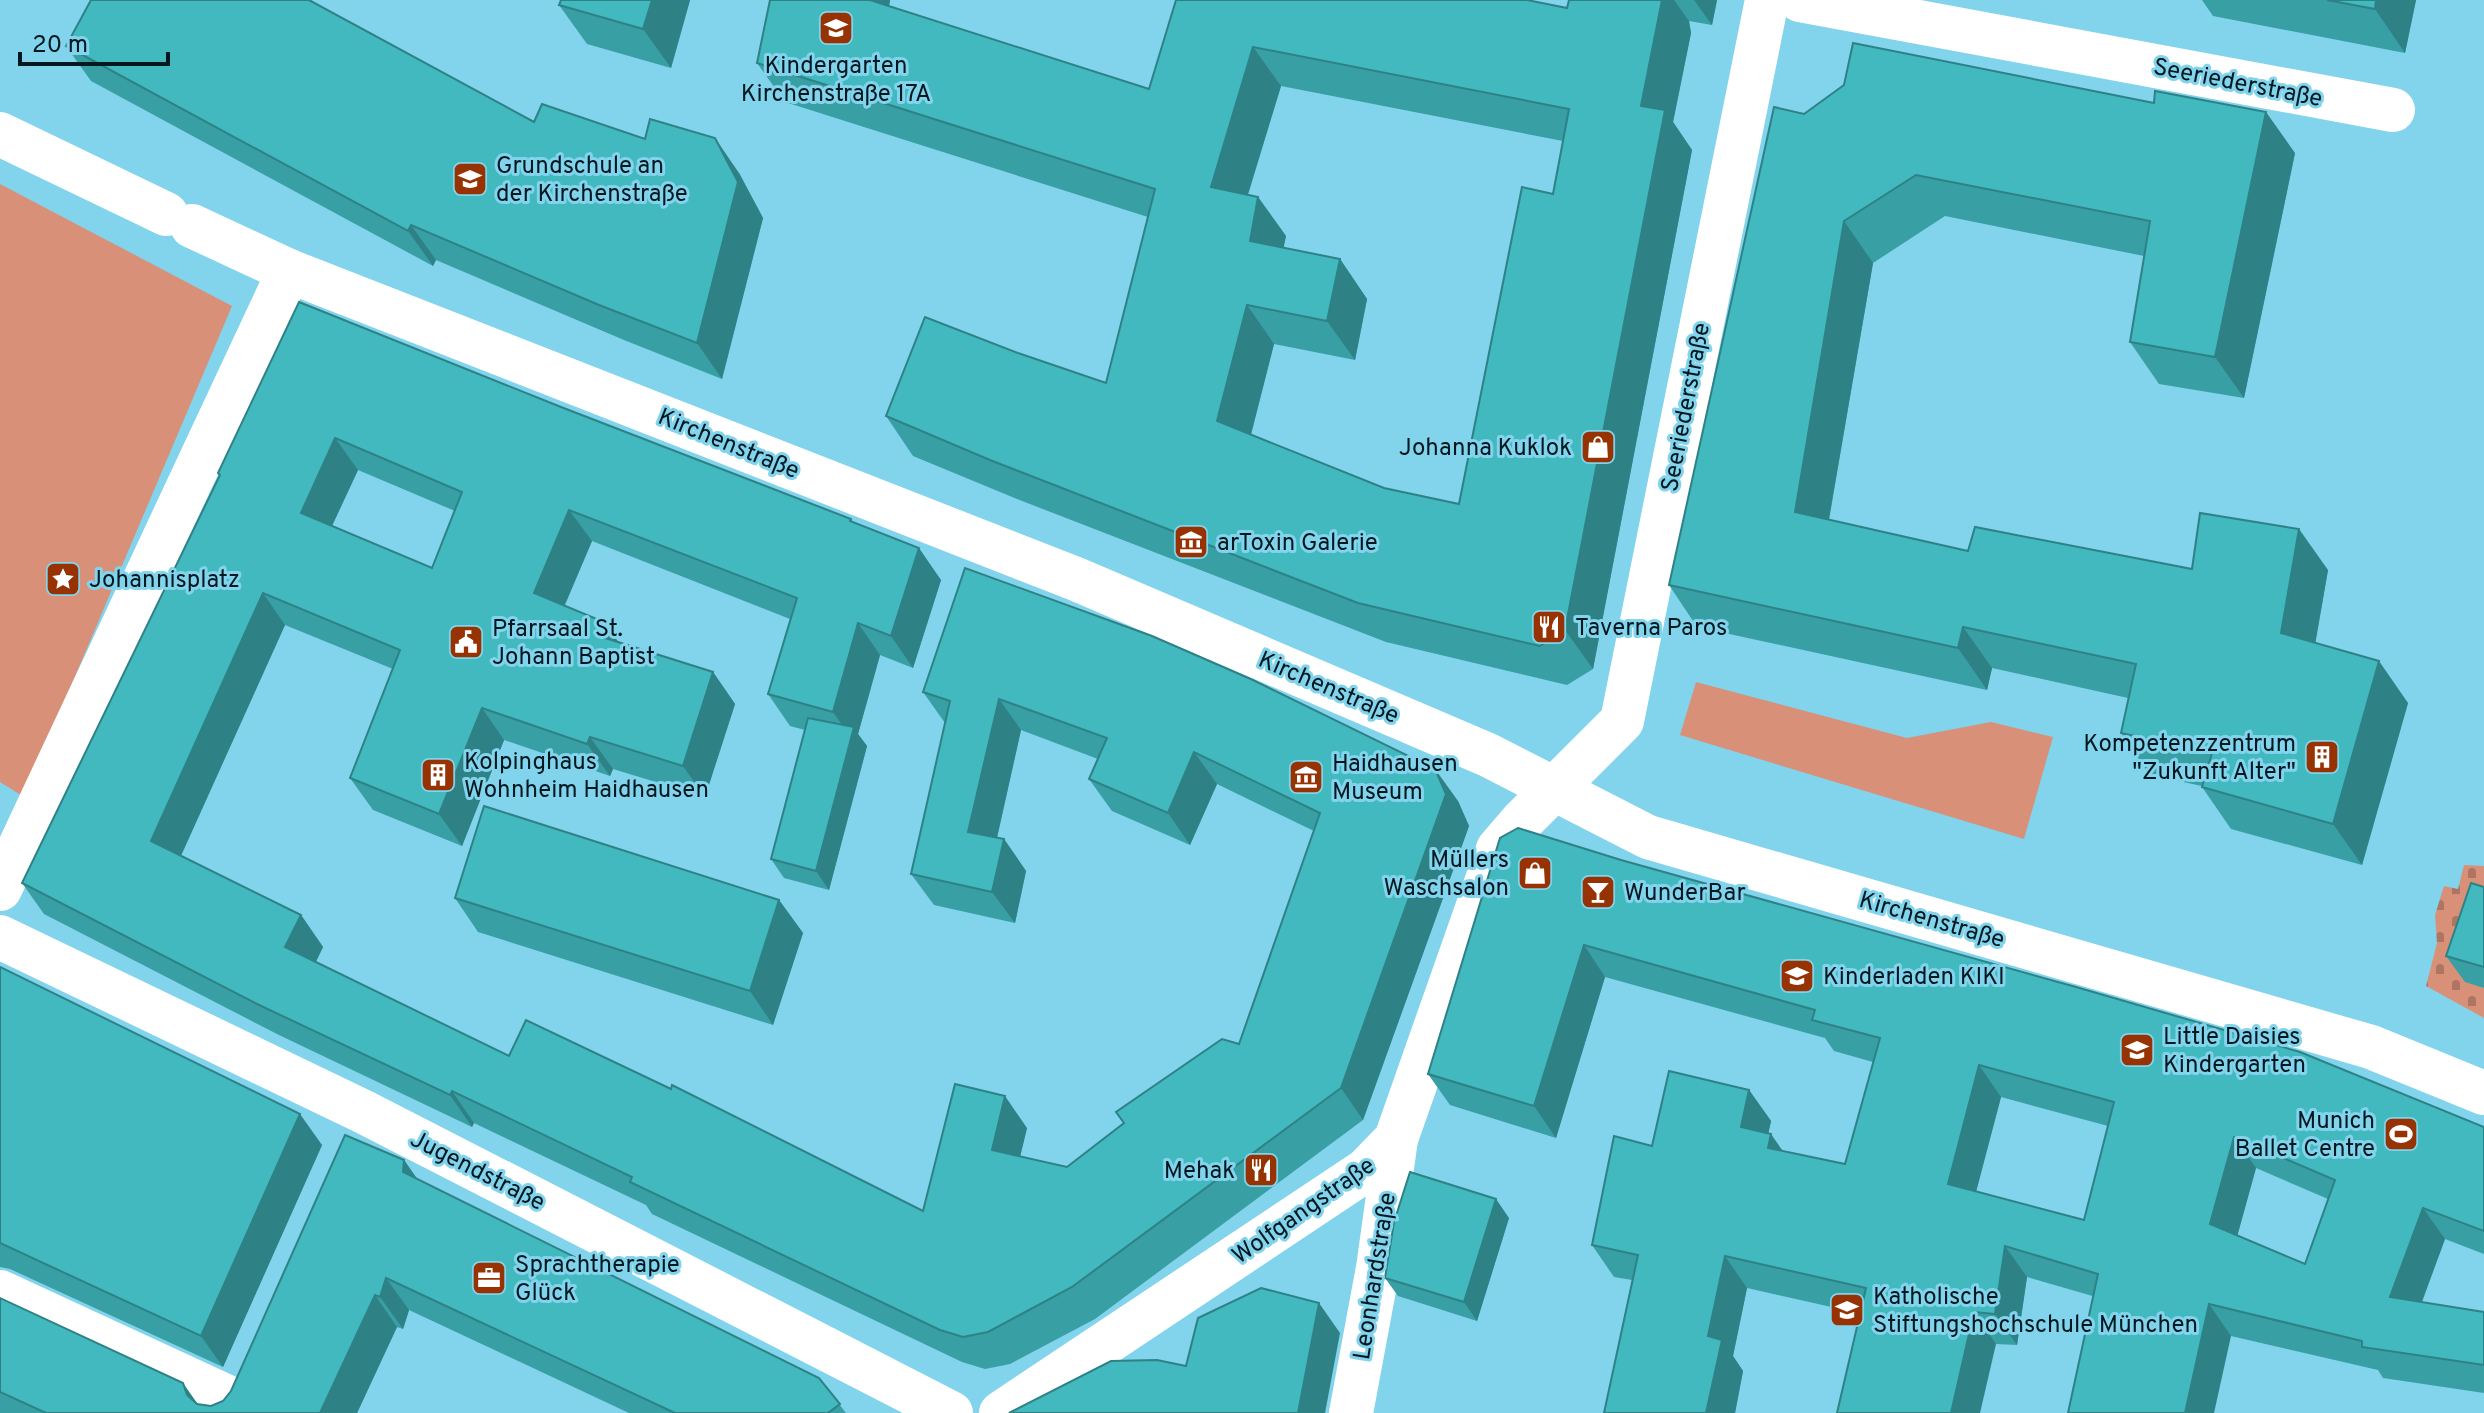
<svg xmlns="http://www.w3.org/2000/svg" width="2484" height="1413" viewBox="0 0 2484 1413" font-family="Overpass,sans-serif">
<defs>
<pattern id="cemetery-stones" width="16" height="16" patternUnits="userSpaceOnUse" patternTransform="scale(2)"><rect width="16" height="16" fill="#d89178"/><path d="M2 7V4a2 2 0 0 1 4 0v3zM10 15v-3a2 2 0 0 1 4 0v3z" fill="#ad7562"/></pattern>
</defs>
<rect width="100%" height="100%" fill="#82d3ec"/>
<polygon fill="url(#cemetery-stones)" points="2464,865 2484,866 2484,1018 2426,986 2437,943 2435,915 2444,886 2458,889"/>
<g fill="#d89178">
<polygon points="0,184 232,306 24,797 0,782"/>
<polygon points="1696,682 1907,738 1991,722 2053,737 2024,839 1680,735"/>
</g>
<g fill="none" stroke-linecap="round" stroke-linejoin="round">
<g stroke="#fff" stroke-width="44">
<polyline points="1800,0 2393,110"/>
<polyline points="0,134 166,214"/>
<polyline points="192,226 289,271 1076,579 1488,755 1648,837 2371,1047 2484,1093"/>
<polyline points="0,889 289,271"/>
<polyline points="0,937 364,1112 951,1413"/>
<polyline points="0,1292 236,1401"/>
<polyline points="1001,1413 1366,1170 1396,1139 1498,849 1522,821 1622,721 1767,0"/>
<polyline points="1351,1413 1378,1268 1396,1139"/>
</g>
</g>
<g fill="#389fa4" fill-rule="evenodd">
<polygon points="690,0 671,68 587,44 559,5"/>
<path d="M770,0H890L889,6L1149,89L1176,0L1567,8L1569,0H1717L1712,25L1689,21L1691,33L1673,122L1692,150L1593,669L1567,685L1386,642L1017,499L913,456L886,416L1018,353L1106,383L1148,217L785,102L757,63ZM1281,86L1563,141L1553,194L1459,504L1384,488L1251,435L1274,344L1355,360L1367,299L1340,259L1283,248L1286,236L1258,197L1248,195Z"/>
<polygon points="2202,0 2416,0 2405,53 2213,16"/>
<polygon points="66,46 534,122 739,173 763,218 722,379 624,340 436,260 433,266 91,81"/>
<polygon points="1804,114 2295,153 2244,398 2159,384 2130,342 2144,256 1945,216 1873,263 1829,520 1968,551 2192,569 2328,570 2315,643 2408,703 2362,865 2231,829 2202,787 2202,786 2150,775 2121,733 2128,698 1992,668 1987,690 1697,627 1669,585"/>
<path d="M299,302L561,407L851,519L853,522L941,580L913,668L880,655L858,734L867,746L829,890L784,878L771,859L805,730L790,726L768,694L790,619L592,541L565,605L619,642L713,672L735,704L705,797L613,769L610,776L504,740L462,846L373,810L350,778L393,669L285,625L181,856L301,915L323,947L316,962L509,1056L923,1211L1027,1128L1020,1156L1067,1167L1239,1044L1314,831L1217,784L1190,845L1112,811L1089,779L1098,759L1021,730L997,838L1004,839L1026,871L1015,923L934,905L911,874L945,723L923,692L965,568L1458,801L1469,826L1363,1120L1095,1319L1010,1364L985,1369L962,1362L652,1214L646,1205L474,1123L472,1127L279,1035L44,914L22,883L220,476L218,473ZM358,470L455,511L432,568L332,526Z"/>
<path d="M1621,860L2484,1127V1254L2445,1239L2422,1302L2484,1312V1393L2383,1378L2378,1370L2231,1336L2027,1277L2017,1345L1996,1344L1747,1288L1733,1356L1743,1371L1735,1413H1604L1632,1280L1614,1277L1592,1245L1652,1146L1749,1090L1771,1121L1768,1134L1783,1151L1845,1164L1873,1062L1834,1051L1825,1038L1605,977L1556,1138L1450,1105L1428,1074ZM2001,1097L2108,1126L2084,1220L1976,1191ZM2256,1168L2328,1199L2305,1264L2237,1236Z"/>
<polygon points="2484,887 2484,988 2465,982 2446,956"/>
<polygon points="455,898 779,900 803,933 773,1025 478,932"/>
<polygon points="0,967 322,1145 223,1367 10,1269 0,1267"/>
<polygon points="404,1160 418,1180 819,1378 846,1413 629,1413 409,1310 403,1329 397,1327 357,1413 0,1413 0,1298 198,1404 211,1406 223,1401"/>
<polygon points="1509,1218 1477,1321 1398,1296 1385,1278"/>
</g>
<g fill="#2e8286">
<polygon points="652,0 690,0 671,68 643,29"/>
<polygon points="860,0 890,0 884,35"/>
<polygon points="1662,0 1674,0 1689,21 1691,33 1673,122 1692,150 1593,669 1565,630 1641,106"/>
<polygon points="1694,0 1717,0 1712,25"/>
<polygon points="2376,0 2416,0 2405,53 2375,9"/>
<polygon points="1253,47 1281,86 1238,226 1211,187"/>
<polygon points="2266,112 2295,153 2244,398 2215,357"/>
<polygon points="715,138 739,173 763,218 722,379 697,343"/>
<polygon points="1258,197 1286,236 1277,281 1250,241"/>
<polygon points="1844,221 1873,263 1823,553 1795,512"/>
<polygon points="411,225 436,260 433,266 408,231"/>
<polygon points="1340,259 1367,299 1355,360 1327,321"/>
<polygon points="1247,305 1274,344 1244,461 1217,421"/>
<polygon points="335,438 358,470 323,545 301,513"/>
<polygon points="569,510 592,541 556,625 534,593"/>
<polygon points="2299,529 2328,570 2310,674 2281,633"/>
<polygon points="919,548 941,580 913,668 891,636"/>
<polygon points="263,593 285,625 173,873 151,841"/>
<polygon points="604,622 627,654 599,636"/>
<polygon points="858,623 880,655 858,734 867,746 829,890 816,871 851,738 833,712"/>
<polygon points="1963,627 1992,668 1987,690 1958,648"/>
<polygon points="2379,661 2408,703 2362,865 2333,824"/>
<polygon points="713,672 735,704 705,797 683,766"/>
<polygon points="999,699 1021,730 991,864 968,832"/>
<polygon points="482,708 504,740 462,846 439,814"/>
<polygon points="590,737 613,769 610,776 587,744"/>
<polygon points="1194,752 1217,784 1190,845 1168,813"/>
<polygon points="1435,769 1458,801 1469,826 1363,1120 1341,1088"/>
<polygon points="1004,839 1026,871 1015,923 992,892"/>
<polygon points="779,900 803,933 773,1025 750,991"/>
<polygon points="301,915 323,947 307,979 285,947"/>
<polygon points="1584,945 1605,977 1556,1138 1534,1106"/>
<polygon points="1979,1065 2001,1097 1970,1215 1948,1184"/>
<polygon points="1749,1090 1771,1121 1763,1158 1741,1127"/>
<polygon points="452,1091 474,1123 472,1127 450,1095"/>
<polygon points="1005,1096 1027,1128 1014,1182 992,1150"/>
<polygon points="300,1114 322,1145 223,1367 201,1336"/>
<polygon points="1771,1134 1793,1166 1768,1148"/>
<polygon points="2234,1137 2256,1168 2232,1255 2210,1224"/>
<polygon points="404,1160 426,1192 403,1172"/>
<polygon points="1496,1199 1509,1218 1477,1321 1464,1302"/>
<polygon points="2423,1208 2445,1239 2412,1328 2390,1297"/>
<polygon points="2005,1246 2027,1277 2017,1345 1995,1314"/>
<polygon points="1725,1256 1747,1288 1733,1356 1743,1371 1735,1413 1706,1413 1708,1336"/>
<polygon points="386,1278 409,1310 403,1329 380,1297"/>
<polygon points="375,1295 397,1327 357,1413 320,1413"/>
<polygon points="1319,1303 1340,1333 1325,1413 1298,1413"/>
<polygon points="2209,1304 2231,1336 2214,1413 2185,1413"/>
<polygon points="1974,1312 1996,1344 1980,1413 1951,1413"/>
<polygon points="183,1383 204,1413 187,1395"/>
</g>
<g fill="#41b9bf" stroke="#2e8286" stroke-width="2" fill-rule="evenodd">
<polygon points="91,0 309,0 534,122 542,104 645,139 650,119 715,138 738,182 697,343 599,305 411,225 408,231 66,46"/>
<polygon points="561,0 652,0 643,29 559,5"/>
<path d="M770,0H870L1149,89L1176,0H1527L1567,8L1569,0H1662L1641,106L1665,110L1565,630L1540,646L1358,603L990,460L886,416L925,317L1018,353L1106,383L1155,189L757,63ZM1253,47L1569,109L1553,194L1522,187L1459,504L1384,488L1217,421L1247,305L1327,321L1340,259L1250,241L1258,197L1211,187Z"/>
<polygon points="2327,0 2376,0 2375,9"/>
<polygon points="1853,43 2154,103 2155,91 2266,112 2215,357 2130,342 2150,221 1916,175 1844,221 1795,512 1968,551 1975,527 2192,569 2200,513 2299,529 2281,633 2379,661 2333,824 2202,787 2212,753 2121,733 2136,664 1963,627 1958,648 1669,585 1774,107 1804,114 1844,85"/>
<path d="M299,302L561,407L851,519L850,521L919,548L891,636L858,623L833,712L768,694L797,598L569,510L534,593L604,622L599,636L713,672L683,766L590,737L587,744L482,708L439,814L350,778L400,650L263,593L151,841L301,915L285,947L509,1056L526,1020L671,1089L672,1085L923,1211L955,1084L1005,1096L992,1150L1067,1167L1124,1123L1116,1112L1222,1039L1239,1044L1320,813L1194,752L1168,813L1089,779L1107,738L999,699L968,832L1004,839L992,892L911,874L950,701L923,692L965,568L1152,636L1253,680L1435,769L1446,794L1341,1088L1072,1287L988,1332L963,1337L940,1330L630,1182L632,1177L452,1091L450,1095L257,1004L22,883L220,475L218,473ZM335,438L462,492L432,568L301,513Z"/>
<polygon points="808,718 854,727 816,871 771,859"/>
<polygon points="484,806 779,900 750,991 455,898"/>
<path d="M1518,828L1621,860L2076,987L2300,1052L2484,1127V1231L2423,1208L2390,1297L2484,1312V1365L2362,1347V1341L2209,1304L2185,1413H2068L2098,1274L2005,1246L1995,1314L1974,1312L1951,1413H1837L1866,1288L1725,1256L1708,1336L1722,1340L1706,1413H1604L1638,1255L1592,1245L1614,1136L1652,1146L1669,1071L1749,1090L1741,1127L1771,1134L1768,1148L1845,1164L1880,1038L1812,1020L1815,1010L1584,945L1534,1106L1428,1074L1500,838ZM1979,1065L2114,1102L2084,1220L1948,1184ZM2234,1137L2335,1180L2305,1264L2210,1224Z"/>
<polygon points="2471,883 2484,887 2484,967 2446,956"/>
<polygon points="0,967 300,1114 201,1336 0,1243"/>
<polygon points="345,1135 404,1160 403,1172 819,1378 840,1404 828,1413 675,1413 386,1278 380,1297 375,1295 320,1413 46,1413 0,1392 0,1298 183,1383 187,1395 197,1404 211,1406 223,1401 231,1391"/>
<polygon points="1410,1172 1496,1199 1464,1302 1385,1278 1394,1222"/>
<polygon points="1261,1288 1319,1303 1298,1413 1009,1413 1111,1361 1157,1360 1186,1366 1198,1318"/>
</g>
<defs>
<g id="school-square" transform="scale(1.8)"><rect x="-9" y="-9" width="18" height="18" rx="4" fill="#973203" stroke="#82d3ec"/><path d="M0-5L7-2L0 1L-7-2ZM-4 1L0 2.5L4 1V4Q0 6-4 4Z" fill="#fff"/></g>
<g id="shop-square" transform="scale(1.8)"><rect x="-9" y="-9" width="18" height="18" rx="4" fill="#973203" stroke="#82d3ec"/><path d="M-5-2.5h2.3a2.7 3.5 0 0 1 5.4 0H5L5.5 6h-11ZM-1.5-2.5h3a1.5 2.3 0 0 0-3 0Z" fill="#fff"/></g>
<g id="museum-square" transform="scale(1.8)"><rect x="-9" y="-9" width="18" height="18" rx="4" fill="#973203" stroke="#82d3ec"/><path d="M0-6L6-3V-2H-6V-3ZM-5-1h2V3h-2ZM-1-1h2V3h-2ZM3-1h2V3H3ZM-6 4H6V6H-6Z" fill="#fff"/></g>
<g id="sight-square" transform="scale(1.8)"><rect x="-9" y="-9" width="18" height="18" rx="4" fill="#973203" stroke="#82d3ec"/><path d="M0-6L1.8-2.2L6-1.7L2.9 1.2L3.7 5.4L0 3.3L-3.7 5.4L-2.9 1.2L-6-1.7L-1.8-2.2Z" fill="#fff"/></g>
<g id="restaurant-square" transform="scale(1.8)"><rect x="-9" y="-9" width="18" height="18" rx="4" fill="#973203" stroke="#82d3ec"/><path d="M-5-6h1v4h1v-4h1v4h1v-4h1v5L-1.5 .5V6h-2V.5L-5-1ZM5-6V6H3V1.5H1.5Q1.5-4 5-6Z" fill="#fff"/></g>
<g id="civic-square" transform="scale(1.8)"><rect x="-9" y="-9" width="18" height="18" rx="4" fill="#973203" stroke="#82d3ec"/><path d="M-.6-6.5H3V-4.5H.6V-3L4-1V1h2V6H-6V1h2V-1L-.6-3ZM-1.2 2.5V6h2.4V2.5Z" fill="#fff"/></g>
<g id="building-square" transform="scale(1.8)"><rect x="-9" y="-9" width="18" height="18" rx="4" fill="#973203" stroke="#82d3ec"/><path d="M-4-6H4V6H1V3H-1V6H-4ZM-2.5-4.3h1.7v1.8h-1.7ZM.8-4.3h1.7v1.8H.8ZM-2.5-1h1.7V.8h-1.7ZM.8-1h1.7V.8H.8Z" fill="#fff"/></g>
<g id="bar-square" transform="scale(1.8)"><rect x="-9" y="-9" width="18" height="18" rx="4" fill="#973203" stroke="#82d3ec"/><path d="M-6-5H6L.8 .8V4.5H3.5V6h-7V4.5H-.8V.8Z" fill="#fff"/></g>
<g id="stadium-square" transform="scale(1.8)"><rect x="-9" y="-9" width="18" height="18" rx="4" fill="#973203" stroke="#82d3ec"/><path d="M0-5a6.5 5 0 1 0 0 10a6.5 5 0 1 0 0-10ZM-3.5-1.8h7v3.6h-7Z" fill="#fff"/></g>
<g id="office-square" transform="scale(1.8)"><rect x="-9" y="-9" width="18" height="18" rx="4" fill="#973203" stroke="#82d3ec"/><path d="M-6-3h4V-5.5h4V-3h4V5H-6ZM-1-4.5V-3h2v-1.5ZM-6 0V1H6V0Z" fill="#fff"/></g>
<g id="university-square" transform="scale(1.8)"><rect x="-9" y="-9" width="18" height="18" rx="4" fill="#973203" stroke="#82d3ec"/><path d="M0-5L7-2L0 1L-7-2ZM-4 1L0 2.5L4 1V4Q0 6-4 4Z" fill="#fff"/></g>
</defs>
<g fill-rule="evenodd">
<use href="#school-square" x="836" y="28"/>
<use href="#school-square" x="470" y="179"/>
<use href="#shop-square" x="1598" y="447"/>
<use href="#museum-square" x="1191" y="542"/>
<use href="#sight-square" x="63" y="579"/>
<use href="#restaurant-square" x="1549" y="627"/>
<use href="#civic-square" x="466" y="642"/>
<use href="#building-square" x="2322" y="757"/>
<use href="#building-square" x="438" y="775"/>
<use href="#museum-square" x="1306" y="777"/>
<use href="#shop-square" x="1535" y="873"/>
<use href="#bar-square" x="1598" y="892"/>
<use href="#school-square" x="1797" y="976"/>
<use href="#school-square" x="2137" y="1050"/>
<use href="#stadium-square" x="2401" y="1134"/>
<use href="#restaurant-square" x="1261" y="1170"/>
<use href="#office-square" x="489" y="1278"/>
<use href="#university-square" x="1847" y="1310"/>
</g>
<g text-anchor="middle" stroke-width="6" stroke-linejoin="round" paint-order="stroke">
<g font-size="24" fill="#00181f" stroke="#82d3ec" text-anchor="start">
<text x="836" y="73" text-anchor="middle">Kindergarten<tspan x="836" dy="28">Kirchenstraße 17A</tspan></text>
<text x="496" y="173">Grundschule an<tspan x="496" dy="28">der Kirchenstraße</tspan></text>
<text x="1572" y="455" text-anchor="end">Johanna Kuklok</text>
<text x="1217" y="550">arToxin Galerie</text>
<text x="89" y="587">Johannisplatz</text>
<text x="1575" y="635">Taverna Paros</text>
<text x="492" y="636">Pfarrsaal St.<tspan x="492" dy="28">Johann Baptist</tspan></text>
<text x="2296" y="751" text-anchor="end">Kompetenzzentrum<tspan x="2296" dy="28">"Zukunft Alter"</tspan></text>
<text x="464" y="769">Kolpinghaus<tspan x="464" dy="28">Wohnheim Haidhausen</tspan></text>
<text x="1332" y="771">Haidhausen<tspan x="1332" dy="28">Museum</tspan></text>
<text x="1509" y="867" text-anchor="end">Müllers<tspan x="1509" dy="28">Waschsalon</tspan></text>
<text x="1624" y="900">WunderBar</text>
<text x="1823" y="984">Kinderladen KIKI</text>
<text x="2163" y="1044">Little Daisies<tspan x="2163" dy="28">Kindergarten</tspan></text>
<text x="2375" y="1128" text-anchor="end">Munich<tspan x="2375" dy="28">Ballet Centre</tspan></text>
<text x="1235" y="1178" text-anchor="end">Mehak</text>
<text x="515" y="1272">Sprachtherapie<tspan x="515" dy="28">Glück</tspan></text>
<text x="1873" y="1304">Katholische<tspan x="1873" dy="28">Stiftungshochschule München</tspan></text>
</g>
<g font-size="24" fill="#00181f" stroke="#82d3ec">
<text transform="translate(2238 82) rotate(11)" y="8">Seeriederstraße</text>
<text transform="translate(1685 407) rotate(-79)" y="8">Seeriederstraße</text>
<text transform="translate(729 443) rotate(22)" y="8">Kirchenstraße</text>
<text transform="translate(1329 687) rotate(23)" y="8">Kirchenstraße</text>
<text transform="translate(1932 919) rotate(16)" y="8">Kirchenstraße</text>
<text transform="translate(478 1170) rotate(27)" y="8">Jugendstraße</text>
<text transform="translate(1303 1210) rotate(-35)" y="8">Wolfgangstraße</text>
<text transform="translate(1374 1276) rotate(-81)" y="8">Leonhardstraße</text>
</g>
</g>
<path d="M20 52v12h148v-12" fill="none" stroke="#00181f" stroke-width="4"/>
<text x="32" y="52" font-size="24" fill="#00181f" stroke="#82d3ec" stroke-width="6" paint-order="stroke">20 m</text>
</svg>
